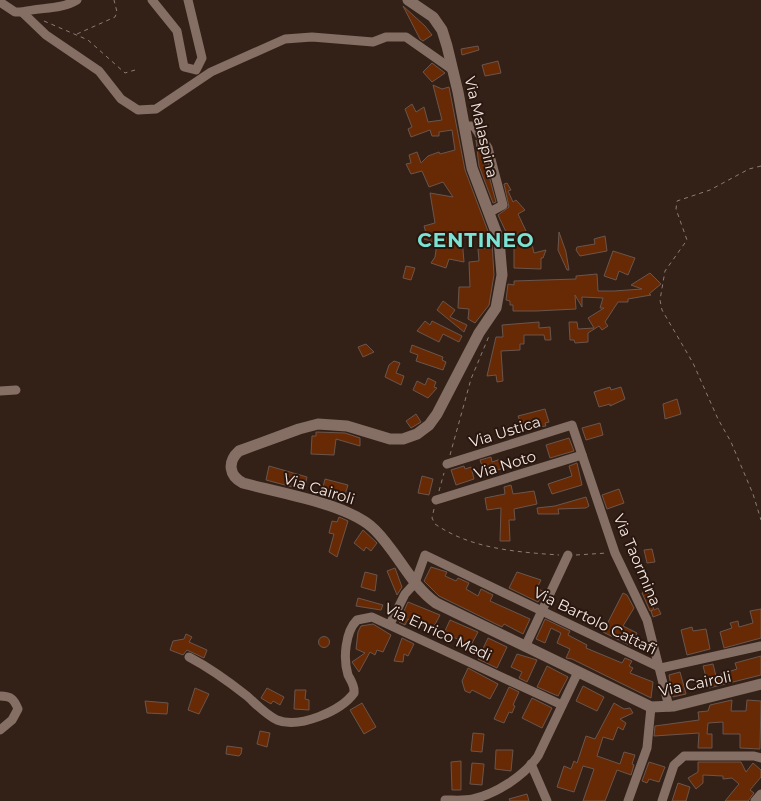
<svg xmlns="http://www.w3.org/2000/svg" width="761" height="801" viewBox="0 0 761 801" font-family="Montserrat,sans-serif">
<rect width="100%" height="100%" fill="#332118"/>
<g fill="#682a05" stroke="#6a554c">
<polygon points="403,6 425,26 432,35 423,41 420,39"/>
<polygon points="478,46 479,50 462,55 461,49"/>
<polygon points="498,61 501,73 485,76 482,65"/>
<polygon points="432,63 445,73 432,82 423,72"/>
<polygon points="433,85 442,89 449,87 465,170 492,242 494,275 489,305 475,323 468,319 469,309 458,308 459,287 470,287 469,262 479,261 478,249 486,248 485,234 462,238 464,262 449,259 446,268 431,263 435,257 437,243 424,239 426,233 424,226 435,223 430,193 453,197 443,182 429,187 422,171 411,174 406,164 411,163 409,155 417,152 421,163 428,156 439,152 440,154 455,150 452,130 439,132 439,136 432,136 430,130 411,137 408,129 412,127 405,109 412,104 416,112 424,107 428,122 442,120"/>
<polygon points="476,140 484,157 496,202 493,203 479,166"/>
<polygon points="507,183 511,190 508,191 513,202 516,200 525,210 518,214 526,231 516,235 522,247 532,244 534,253 546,250 543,258 541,258 541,269 514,268 514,249 498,215 509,207 504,184"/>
<polygon points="559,232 566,252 569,270 567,270 558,250"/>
<polygon points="605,236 607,251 580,256 576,250 577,247 595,244 594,239"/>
<polygon points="613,251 635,258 628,275 619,271 616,280 604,276"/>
<polygon points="406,266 415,268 411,280 403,278"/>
<polygon points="650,273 661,284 649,294 651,295 628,299 628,302 618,302 605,322 608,326 602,330 599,326 588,333 588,342 575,343 574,340 570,340 569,322 577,322 578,329 594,328 588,318 604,308 600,308 603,298 582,297 582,307 575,295 576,309 536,311 513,311 513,305 510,305 510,301 506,300 508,284 514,285 514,281 576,279 576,276 597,274 598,291 614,291 642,289 631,285"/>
<polygon points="443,301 455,310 450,317 467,325 464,332 437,310"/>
<polygon points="425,321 430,325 432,321 462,336 459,342 443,334 439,342 417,331"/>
<polygon points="539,322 539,328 550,327 551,340 545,340 544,335 524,335 524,344 520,344 520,350 501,351 503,381 497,382 496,375 487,376 496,337 503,337 502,325"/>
<polygon points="366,344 374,352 363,357 358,347"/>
<polygon points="412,345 443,357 442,360 446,362 443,370 416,361 418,355 410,352"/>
<polygon points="394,361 400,363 396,373 404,376 401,385 385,377 389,365"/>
<polygon points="428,378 436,382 434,387 437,388 428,398 413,390 417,381 425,385"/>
<polygon points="610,387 611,390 621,387 625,399 610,406 610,404 599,407 594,392"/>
<polygon points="677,399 681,414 665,419 663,404"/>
<polygon points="545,409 549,422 545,423 546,426 530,428 528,421 521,424 518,416"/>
<polygon points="416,414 421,422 411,428 406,421"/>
<polygon points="600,423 603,435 586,440 582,428"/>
<polygon points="316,432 345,433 360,438 360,446 336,439 334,455 311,454 312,436 316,436"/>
<polygon points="569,438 574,451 550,458 546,445"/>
<polygon points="491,457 492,462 501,459 504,468 485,474 480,460"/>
<polygon points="577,463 582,485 552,494 548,484 572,476 569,466"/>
<polygon points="269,466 307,477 304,490 266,480"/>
<polygon points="464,466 465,469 471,467 474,479 456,485 451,470"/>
<polygon points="422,476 433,479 429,495 418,493"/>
<polygon points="325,479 348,485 343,501 321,495"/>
<polygon points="511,485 513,494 534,491 537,504 514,509 515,520 509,520 510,541 500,541 501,508 487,510 485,498 505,494 504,487"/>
<polygon points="619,489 624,503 607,509 602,495"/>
<polygon points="586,497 589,506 586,508 558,509 559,514 538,514 537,508 555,506"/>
<polygon points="339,517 348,521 337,557 329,552 334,534 329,533 332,521 337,522"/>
<polygon points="363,530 377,543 371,551 366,547 364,551 354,543"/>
<polygon points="652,549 655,562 647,563 644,550"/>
<polygon points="431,567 447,572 445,576 456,581 458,578 469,583 466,589 478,596 481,589 493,595 490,601 530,619 523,634 504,624 502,627 439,596 424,581"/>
<polygon points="395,568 402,587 397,595 387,571"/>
<polygon points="365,572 377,575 375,591 361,587"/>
<polygon points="517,572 541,580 537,588 544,592 538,602 509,588"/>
<polygon points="648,591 654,610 658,608 661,614 653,617 651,611 653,610 650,611 642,593"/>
<polygon points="623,593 627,595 634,608 623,626 637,633 631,646 603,632"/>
<polygon points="358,598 383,605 381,610 356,606"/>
<polygon points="408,602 440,615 432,630 408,619 405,625 399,622"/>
<polygon points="761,609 761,638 724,648 720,632 732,628 730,623 738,621 739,627 753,623 750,611"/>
<polygon points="545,619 570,631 568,635 587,645 586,648 622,663 625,658 632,661 629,666 633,668 630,673 653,682 651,698 572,659 566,658 570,649 557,643 561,633 551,628 545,643 536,639"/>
<polygon points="450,620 478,632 471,645 444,633"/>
<polygon points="373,624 391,635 383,652 377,650 375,655 370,652 359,672 352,662 365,653 356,649 358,632 361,626"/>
<polygon points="692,627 693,631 706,629 710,649 687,655 681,630"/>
<polygon points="186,634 192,637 189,642 207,650 204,658 187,650 183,655 170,650 173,641 184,639"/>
<circle cx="324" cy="642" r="5.5"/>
<polygon points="402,638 414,644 408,656 404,654 403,662 394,661"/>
<polygon points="488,638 507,647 497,668 478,659"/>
<polygon points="517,654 537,660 527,682 519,678 522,672 511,667"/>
<polygon points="761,656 761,675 709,688 703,666 713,664 716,676 737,669 735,663"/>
<polygon points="547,666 568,677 558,696 537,687"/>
<polygon points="468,668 498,684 490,699 472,690 470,693 465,691 462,681"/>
<polygon points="680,672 686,694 673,697 669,675"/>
<polygon points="583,686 604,697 597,711 576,701"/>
<polygon points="509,687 519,692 513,705 515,706 512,713 509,712 504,723 494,719"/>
<polygon points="195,688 209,694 199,714 188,710"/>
<polygon points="267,688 284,697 280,705 273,701 271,704 261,698"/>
<polygon points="295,690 306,690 305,699 309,700 309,710 294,709"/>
<polygon points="532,698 552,708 542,728 522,718"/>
<polygon points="732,700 731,711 746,711 747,700 761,701 760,749 740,748 740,734 723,734 723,722 708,723 707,734 712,734 712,748 698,748 699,733 654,736 655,726 699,720 698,712 708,711 710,705"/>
<polygon points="145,701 168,703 167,714 147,713"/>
<polygon points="362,703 376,727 364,734 350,710"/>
<polygon points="614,703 624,709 630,708 633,713 620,719 626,723 623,730 618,727 613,740 603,737 597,756 620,764 624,752 635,755 632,764 634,765 631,775 617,770 605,801 583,801 594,769 583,766 574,792 557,787 564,766 571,769 574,761 577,763 586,736 595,739"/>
<polygon points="260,731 270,733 267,747 257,744"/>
<polygon points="473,733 484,734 482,752 471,751"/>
<polygon points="227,746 242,748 241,754 239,756 226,754"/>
<polygon points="496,750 513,750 511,771 495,769"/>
<polygon points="461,761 461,790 452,790 451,762"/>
<polygon points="649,762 665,767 659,782 649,779 647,783 642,781"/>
<polygon points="698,762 741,762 746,772 753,763 761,770 761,777 750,790 754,793 748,801 725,801 739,784 732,778 723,779 723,776 703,775 703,783 696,789 688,778 698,772"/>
<polygon points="472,763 484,764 482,785 470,784"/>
<polygon points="678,783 690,787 686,801 672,801"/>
<polygon points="527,794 529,801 510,801 509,799"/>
</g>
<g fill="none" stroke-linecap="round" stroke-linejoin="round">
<g stroke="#8b7c74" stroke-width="1" stroke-dasharray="4 4" stroke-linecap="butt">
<polyline points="44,21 88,40 125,73 135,70"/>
<polyline points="77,34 115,17 117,12 114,0"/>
<polyline points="761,166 749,169 710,190 677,201 676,209 687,240 665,271 660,300 662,310 693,363 718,419 731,442 753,494 761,520"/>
<polyline points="450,455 471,379 489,336"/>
<polyline points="439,491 444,473"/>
<path d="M434,509L432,518L435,524C471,549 517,552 559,555"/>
<polyline points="576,555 607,553"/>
</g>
<g stroke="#856f65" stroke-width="9">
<polyline points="152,0 177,31 184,67 196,70 202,58 188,0"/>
<polyline points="0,2 15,12 22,12 46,35 99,71 121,99 138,110 156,109 211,72 285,39 312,37 373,42 386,37 406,37 453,70"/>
<path d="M22,12C40,7 61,10 77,0"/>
<polyline points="465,126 474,126 488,148 503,205 490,212"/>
<polyline points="0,391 16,390"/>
<polyline points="447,464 572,425 615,553 647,620 669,707"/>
<polyline points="436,500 582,455"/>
<polyline points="390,624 405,594 415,583 425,555 661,668 761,646"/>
<polyline points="525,647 568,555"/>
<path d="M189,657C210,668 228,681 247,696C256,704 266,715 277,720C299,729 341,711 354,693C355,686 351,681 348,675C343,659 345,632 357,620L372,617L562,705"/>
<path d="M0,696C11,696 14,699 18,709L12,720L0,730"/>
<polyline points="531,764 547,801"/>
<path d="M445,800C454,800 464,801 473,799C496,794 524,776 538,756L578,672"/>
<polyline points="628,801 647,748 651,707"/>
<polyline points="662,801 674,765 684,756 754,756 761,758"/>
<polyline points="755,801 761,794"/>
</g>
<path stroke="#856f65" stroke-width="11" d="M408,0L433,17L442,30L447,46L458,92L472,168L499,240L502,275L496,308L479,333L437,414L429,425L417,434L403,439H390L347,426L318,424L299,429L239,451C227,462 229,476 243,483C279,493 350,504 375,530C398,553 410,584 436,603L651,707L674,706L761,684"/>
</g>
<g text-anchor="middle" stroke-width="4" stroke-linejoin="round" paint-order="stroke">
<g font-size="15" fill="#f5e9e3" stroke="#29170f">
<text transform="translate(481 127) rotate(77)" y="5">Via Malaspina</text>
<text transform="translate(505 432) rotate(-17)" y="5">Via Ustica</text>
<text transform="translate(505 465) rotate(-17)" y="5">Via Noto</text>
<text transform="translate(319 489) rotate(17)" y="5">Via Cairoli</text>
<text transform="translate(637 560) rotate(67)" y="5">Via Taormina</text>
<text transform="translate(595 621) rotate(26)" y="5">Via Bartolo Cattafi</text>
<text transform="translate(438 632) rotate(25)" y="5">Via Enrico Medi</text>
<text transform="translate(695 684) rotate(-12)" y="5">Via Cairoli</text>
</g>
<g font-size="20" font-weight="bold" letter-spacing="1" fill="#7be3d3" stroke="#29170f">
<text x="476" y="247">CENTINEO</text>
</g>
</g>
</svg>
